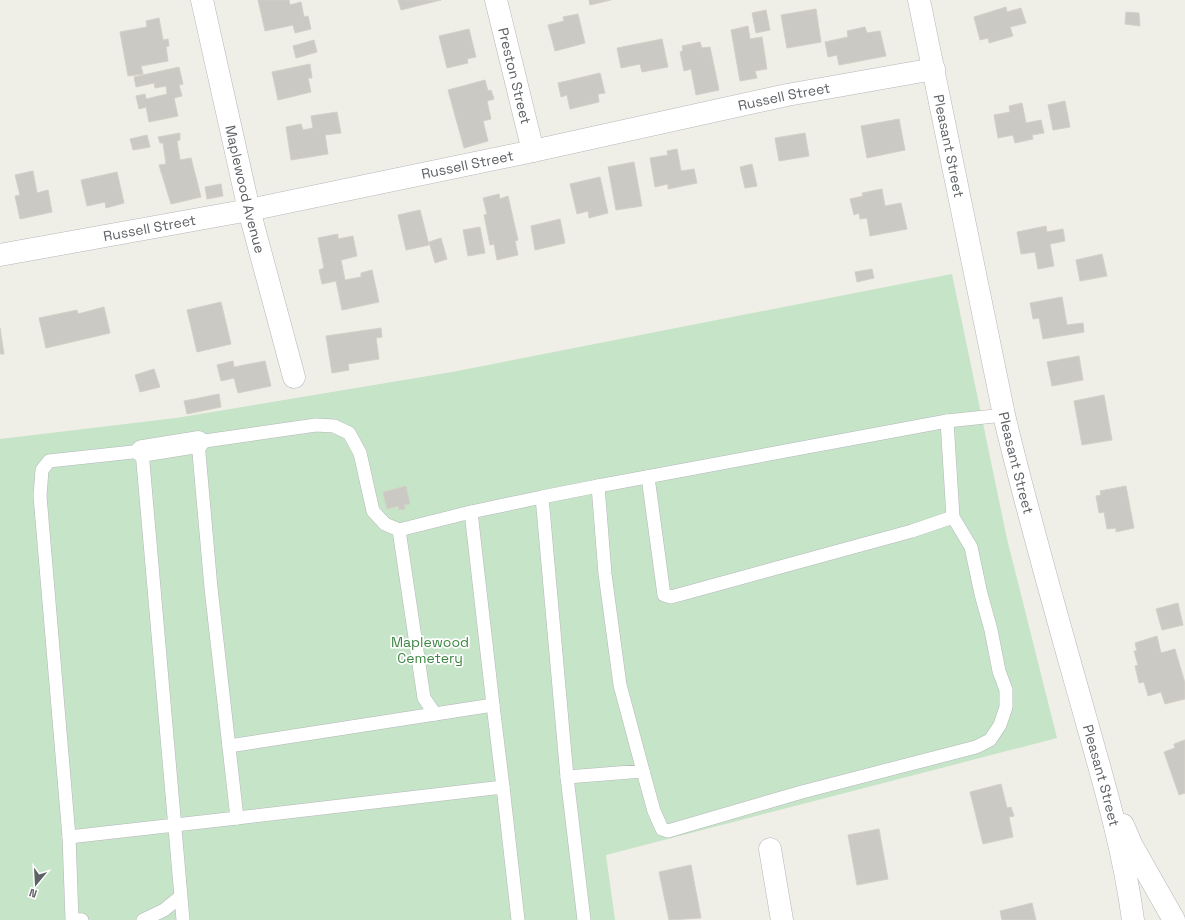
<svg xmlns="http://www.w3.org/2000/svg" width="1185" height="920" viewBox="0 0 1185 920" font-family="'Space Grotesk',sans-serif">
<rect width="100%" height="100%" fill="#efeee7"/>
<polygon fill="#c6e4c7" points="952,274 1007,539 1057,738 606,855 615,920 0,920 0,439 176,418 452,372"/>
<g fill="#cbc9c4" stroke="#d4d0c6">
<polygon points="258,0 289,0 290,5 301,2 304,17 308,16 311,29 295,33 293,25 265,31"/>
<polygon points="398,0 441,0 401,10"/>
<polygon points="589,0 611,0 590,5"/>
<polygon points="1006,7 1007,12 1021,8 1026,23 1010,27 1013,36 989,43 988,38 980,40 974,17"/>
<polygon points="816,9 821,42 787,48 781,15"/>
<polygon points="766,10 770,30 756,33 752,13"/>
<polygon points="1126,12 1139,13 1140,26 1125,24"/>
<polygon points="578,14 585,43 555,51 548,25 564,21 563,17"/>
<polygon points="159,18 163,40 168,39 169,46 166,47 168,61 141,66 143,74 128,76 120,32 147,27 146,21"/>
<polygon points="748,26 750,39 762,37 767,69 755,71 757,78 740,81 731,30"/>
<polygon points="865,27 867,33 880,31 886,56 839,65 837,55 828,57 825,42 848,37 847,31"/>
<polygon points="469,29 476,57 467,59 468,63 447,68 439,36"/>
<polygon points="662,39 668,67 642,72 640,64 621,68 617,48"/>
<polygon points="314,40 317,52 296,58 293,46"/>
<polygon points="700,42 702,48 710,47 719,90 696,95 691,69 684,71 680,52 683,51 682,46"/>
<polygon points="310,64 312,78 308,78 311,92 278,100 272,72"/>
<polygon points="179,67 183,84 179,85 182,96 174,98 178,116 149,122 146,107 139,109 136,96 145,94 146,99 167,94 166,86 155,88 154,83 136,87 134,77"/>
<polygon points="600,73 605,93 598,94 599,102 570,109 567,95 561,97 558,83"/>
<polygon points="485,80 488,91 491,90 494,99 487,101 491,119 483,121 488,141 464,148 448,90"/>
<polygon points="1065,101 1070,127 1053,130 1048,105"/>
<polygon points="1022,103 1026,123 1041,120 1044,133 1032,135 1033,139 1015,143 1013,135 998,138 994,115 1010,112 1009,106"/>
<polygon points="337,112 341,133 325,135 328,154 291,160 286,127 301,124 303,130 313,128 311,116"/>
<polygon points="899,119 905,150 867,158 861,126"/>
<polygon points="180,133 180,140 177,141 180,160 191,158 201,197 171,204 159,165 166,164 163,143 160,143 158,137"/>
<polygon points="805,133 809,156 779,161 775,138"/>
<polygon points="147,135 150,147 133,150 130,139"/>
<polygon points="677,149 681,171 694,169 697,183 668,189 668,184 655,187 650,158 668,155 667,151"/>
<polygon points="634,162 642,206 616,210 608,167"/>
<polygon points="752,164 757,186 745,188 740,167"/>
<polygon points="33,171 37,193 48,190 52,212 20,219 15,196 20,195 15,175"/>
<polygon points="117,172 124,203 106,208 105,202 87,206 81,180"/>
<polygon points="600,177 608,213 589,218 588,211 577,214 570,184"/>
<polygon points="221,184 223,196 207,199 205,187"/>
<polygon points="882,189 885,206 901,203 907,229 870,236 867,218 860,219 859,213 854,215 850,199 863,196 862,193"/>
<polygon points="499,194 500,199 508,196 518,240 515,241 518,255 497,260 494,244 490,245 484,215 487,214 483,198"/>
<polygon points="420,210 429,245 406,250 398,215"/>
<polygon points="560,219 565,243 535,250 531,226"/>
<polygon points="1046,226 1047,232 1063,229 1065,241 1050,244 1054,266 1038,269 1035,252 1021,254 1017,232"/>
<polygon points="480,227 485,253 468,256 463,230"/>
<polygon points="338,234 338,239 353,236 357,256 341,260 345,280 361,277 361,273 372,270 379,302 342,310 336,281 322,284 319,270 324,268 318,238"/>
<polygon points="441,238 447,259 435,263 429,242"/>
<polygon points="1102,254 1107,276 1080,281 1076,260"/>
<polygon points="872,269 874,278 857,282 855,272"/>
<polygon points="1062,297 1067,325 1083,323 1084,332 1043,339 1039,318 1033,319 1030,303"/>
<polygon points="221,302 231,344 197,352 187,310"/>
<polygon points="104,307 110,333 46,348 39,318 77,310 78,314"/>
<polygon points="0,328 4,354 0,354"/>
<polygon points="381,328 382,337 376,338 379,359 348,364 349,370 332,373 326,336"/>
<polygon points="1079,356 1083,380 1052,386 1047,362"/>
<polygon points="233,361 234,367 265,361 271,386 238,393 234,378 221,381 217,365"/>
<polygon points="154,369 160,387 140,392 135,375"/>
<polygon points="219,394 221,407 187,414 184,401"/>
<polygon points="1104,395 1112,440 1082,445 1074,401"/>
<polygon points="406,486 410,504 404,505 405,509 399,510 398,506 387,509 383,492"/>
<polygon points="1126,486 1134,528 1116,532 1116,528 1107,529 1104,512 1099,513 1096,496 1101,495 1100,491"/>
<polygon points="1178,603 1183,625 1162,630 1156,609"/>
<polygon points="1157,636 1161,653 1175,649 1185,683 1185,699 1165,704 1161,692 1148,696 1144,682 1139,683 1135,666 1138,665 1134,651 1137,651 1135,643"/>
<polygon points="1185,740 1185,793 1179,795 1164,752 1175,748 1174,744"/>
<polygon points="1001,784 1007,808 1011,807 1014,816 1009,817 1013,837 983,844 970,792"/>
<polygon points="879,829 888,879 857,885 848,835"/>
<polygon points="691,865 701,918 669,920 659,872"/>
<polygon points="1032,903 1036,920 1002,920 1000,911"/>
</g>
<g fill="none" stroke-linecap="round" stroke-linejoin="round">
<g stroke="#b4b7ba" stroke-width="14">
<g id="service">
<polyline points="947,421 1004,415"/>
<polyline points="648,477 664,595 671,597 912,531 953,517"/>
<polyline points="598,486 947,421 953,517 971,547 981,594 991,630 999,671 1006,690 1006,707 1000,725 990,740 976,747 802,792 668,831 662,829 654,811 643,771"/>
<polyline points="471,512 542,497 567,777 643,771 620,685 605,574 598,486 542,497"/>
<polyline points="493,705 503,787"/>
<polyline points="229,746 435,714"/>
<polyline points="567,777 584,920"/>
<polyline points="237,818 503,787 518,920"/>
<polyline points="69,837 72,919 82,920"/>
<polyline points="143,920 164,910 180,897"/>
<polyline points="183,920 142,451 49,461 42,470 40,496 69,837 237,818 211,588 198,442 316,425 334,426 349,433 360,453 373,511 385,524 399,530 471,512 493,705 435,714 424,698 399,530"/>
</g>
</g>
<g stroke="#b4b7ba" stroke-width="23">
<g id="minor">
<path id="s1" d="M202,0L249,210L294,377"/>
<path id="s2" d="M496,0L533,151"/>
<path id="s3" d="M0,255L249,210L533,151L787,95L934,69"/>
<polyline points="142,451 198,442"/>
<polyline points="770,849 782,920"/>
</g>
</g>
<g stroke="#b4b7ba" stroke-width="23">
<g id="tertiary">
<path id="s4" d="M919,0L1004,415C1028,516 1057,616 1085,716C1104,783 1124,851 1133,920"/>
<polyline points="1123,825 1132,846 1174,920"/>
</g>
</g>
<use href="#service" stroke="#fff" stroke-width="13"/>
<use href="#minor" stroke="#fff" stroke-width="22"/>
<use href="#tertiary" stroke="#fff" stroke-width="22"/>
</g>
<g text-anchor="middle" stroke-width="3.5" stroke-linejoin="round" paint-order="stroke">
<g font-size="14" fill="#5e6266" stroke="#fff">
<text dy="5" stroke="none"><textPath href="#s2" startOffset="78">Preston Street</textPath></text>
<text dy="5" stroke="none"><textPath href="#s3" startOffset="800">Russell Street</textPath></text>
<text dy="5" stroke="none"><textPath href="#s4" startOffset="149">Pleasant Street</textPath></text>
<text dy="5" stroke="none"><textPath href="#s3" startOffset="476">Russell Street</textPath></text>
<text dy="5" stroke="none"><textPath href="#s1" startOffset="194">Maplewood Avenue</textPath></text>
<text dy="5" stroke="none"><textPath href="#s3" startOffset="152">Russell Street</textPath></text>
<text dy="5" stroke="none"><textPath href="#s4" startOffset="473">Pleasant Street</textPath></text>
<text dy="5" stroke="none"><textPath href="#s4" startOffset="797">Pleasant Street</textPath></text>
</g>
<g font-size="14" fill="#3e8543" stroke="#fff">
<text x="430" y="647">Maplewood<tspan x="430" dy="16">Cemetery</tspan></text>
</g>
</g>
<g transform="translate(36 884) rotate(198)" stroke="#ffffff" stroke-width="3" paint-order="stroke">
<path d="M0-3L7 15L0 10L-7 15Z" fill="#5e6266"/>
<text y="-6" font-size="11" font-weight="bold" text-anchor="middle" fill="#5e6266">N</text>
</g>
</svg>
